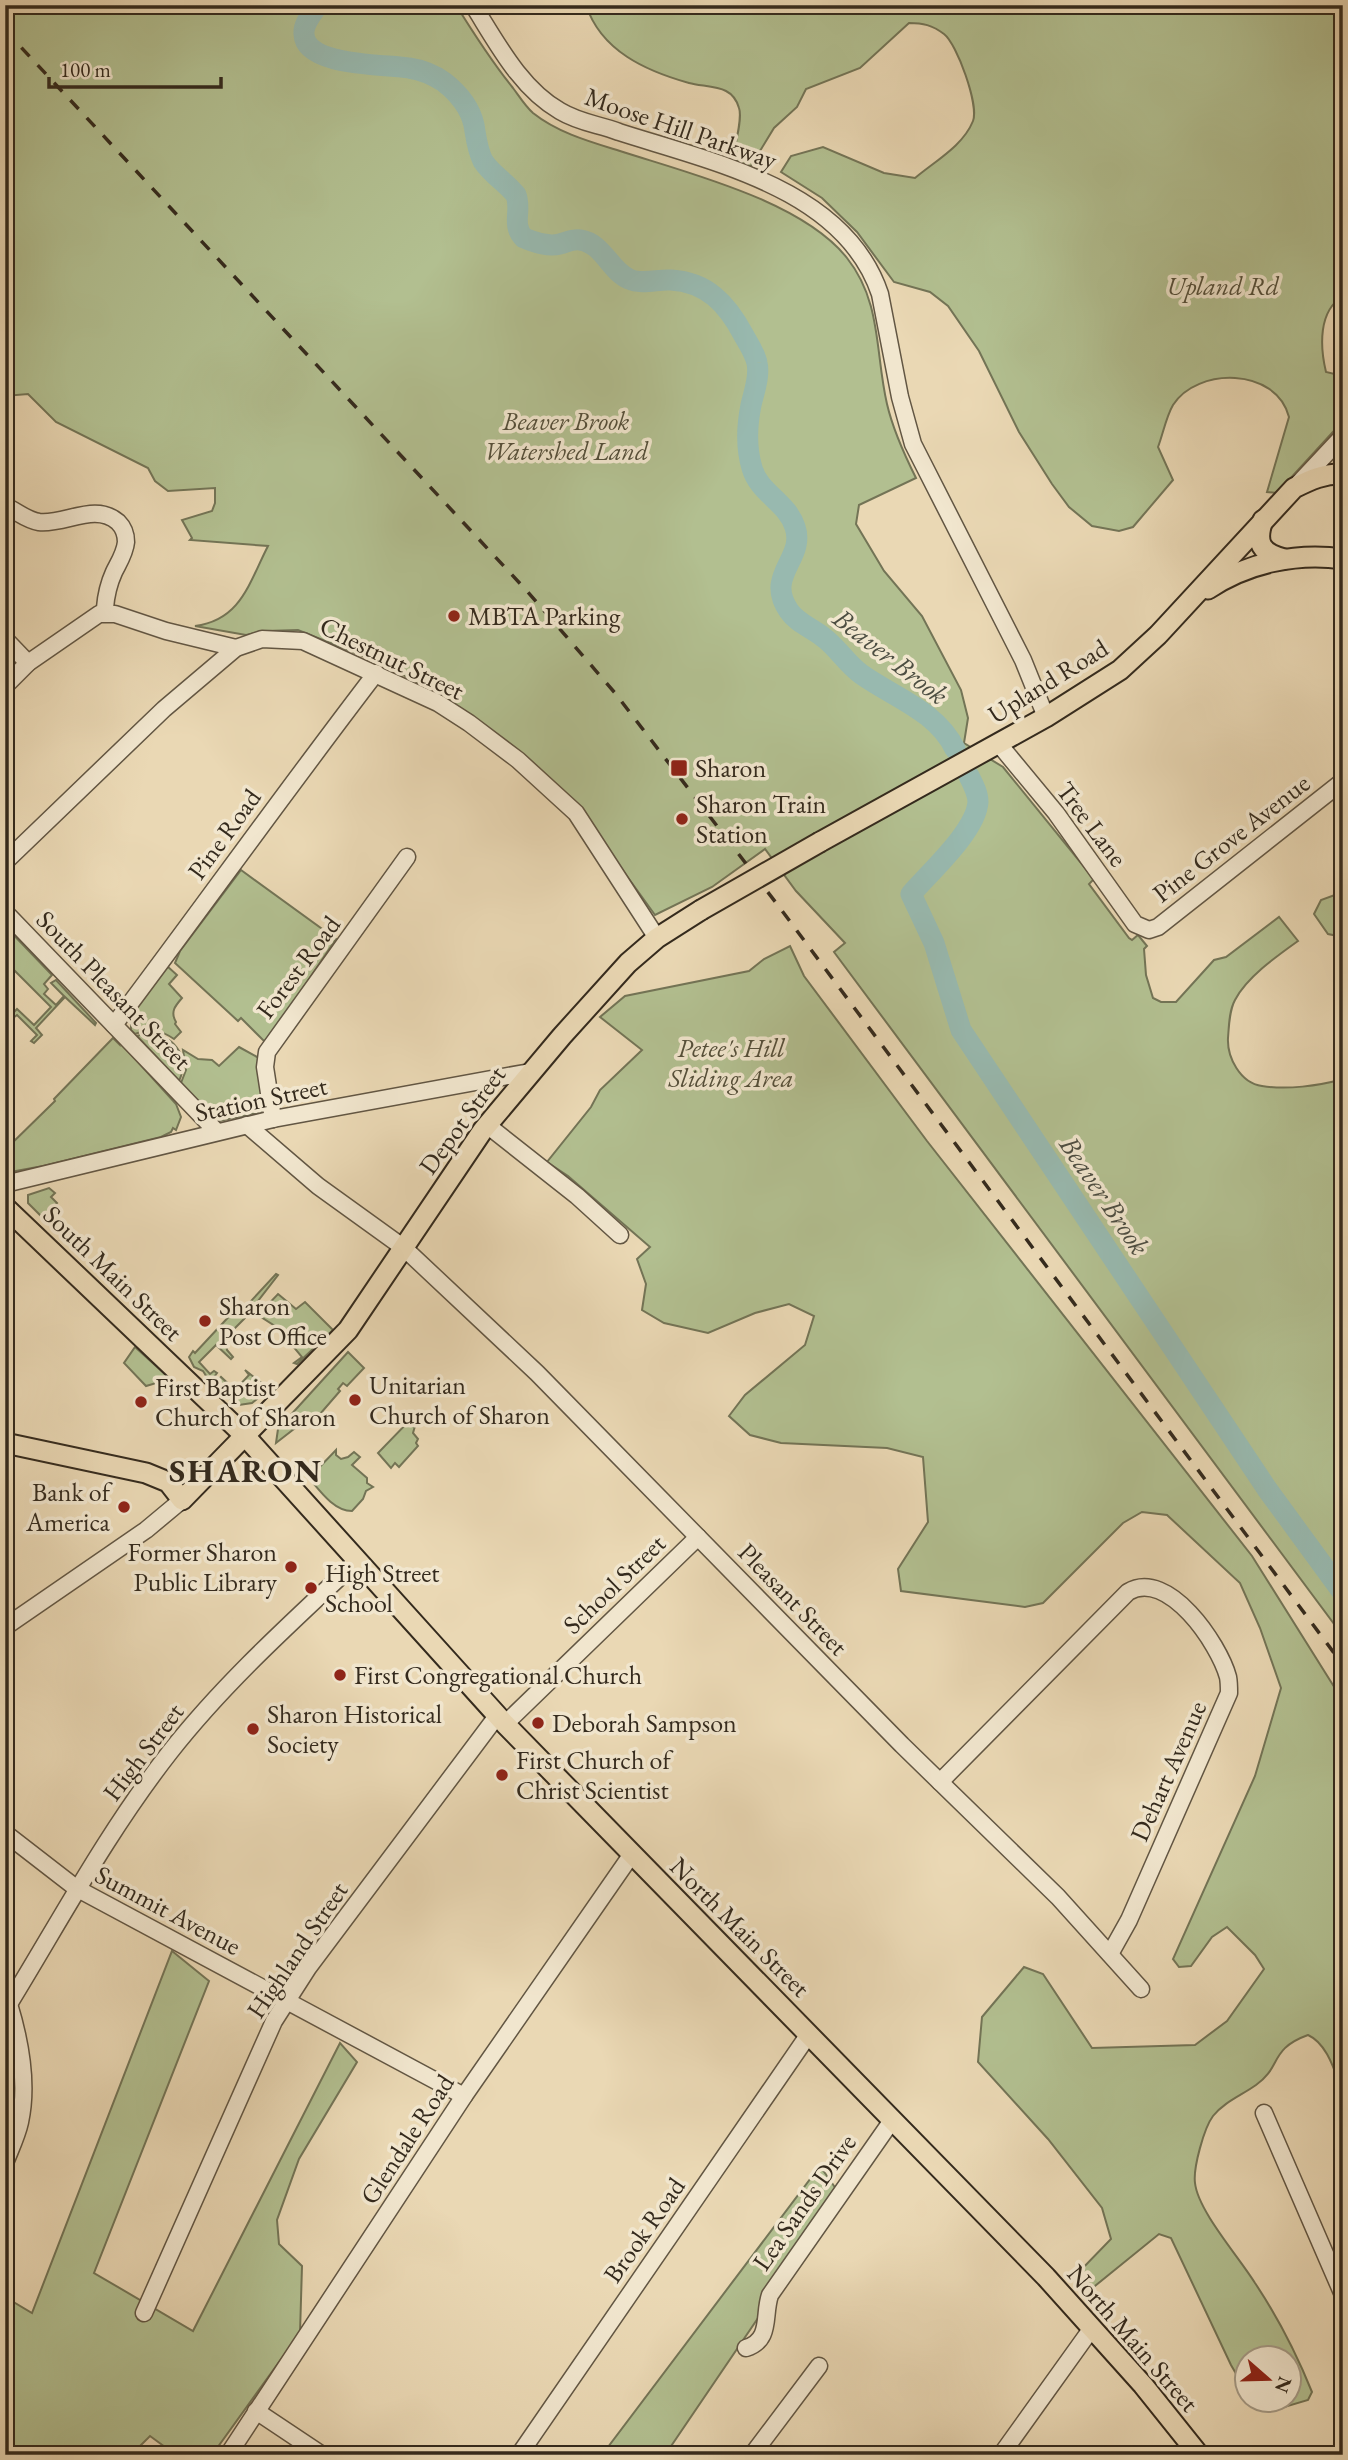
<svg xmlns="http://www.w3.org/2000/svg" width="1348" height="2460" viewBox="0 0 1348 2460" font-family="'EB Garamond',serif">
<rect width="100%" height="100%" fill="#ead8b4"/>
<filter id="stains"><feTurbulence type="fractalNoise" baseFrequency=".00286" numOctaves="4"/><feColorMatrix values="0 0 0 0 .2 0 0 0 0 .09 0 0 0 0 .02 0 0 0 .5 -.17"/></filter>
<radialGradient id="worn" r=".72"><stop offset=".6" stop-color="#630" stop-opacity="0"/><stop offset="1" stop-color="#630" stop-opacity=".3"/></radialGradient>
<g fill="#b2bf90" stroke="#737456" stroke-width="2">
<path d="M5,5H456C474,34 492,62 513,88C519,96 525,106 533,113C558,133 591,142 620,151C688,173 802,201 847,258C882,302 875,353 887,404C893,430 904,454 916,478L859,505L856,524L884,571L922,616L961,690L968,718L964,743L1003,767L1094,879L1089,884L1129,938L1132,940L1138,935L1147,946L1144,949L1146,975L1153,998L1161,1002H1176L1214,960L1226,957L1279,917L1298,941C1277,956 1247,977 1235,1000C1229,1011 1229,1026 1228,1038C1227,1057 1240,1083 1262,1086C1287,1090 1318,1086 1343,1079V1636L834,952L845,943L796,891L765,849L712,887L655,915L574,803L448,700L385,665L298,630L265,631L246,635L195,626C241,620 249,583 268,546L190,540L192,538L182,520L212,511L215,503V488L168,491L155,481L148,468L56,422L28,394L5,396Z"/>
<path d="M586,5H1343V296C1318,311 1320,347 1326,372L1343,376V421L1277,493L1267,492L1289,417C1276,367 1197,367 1173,405C1166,417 1163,434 1158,447L1173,480L1133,527L1119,531L1092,526L1069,507L1052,484L1019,432L979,351L948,306L930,292L894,282L857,232L822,198L781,172L791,156L823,147L884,173L915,178C935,161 963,146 973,121C979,105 957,44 944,34C932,25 923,23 909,23L860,68L806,89L797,107L774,128L749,169L732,161C734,148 743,119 739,108C737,101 732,94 726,91C716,86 700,86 689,83C646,71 601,51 586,5Z"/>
<polygon points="241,870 336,939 266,1043 241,1018 238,1021 175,963 180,951"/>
<polygon points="1343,892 1343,937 1328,934 1314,914 1321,900"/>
<polygon points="5,926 52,975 44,984 48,989 44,994 56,1005 64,996 51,983 56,980 96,1023 95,1025 65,997 36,1028 42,1035 34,1043 31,1041 37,1035 17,1015 5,1024 5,1021 17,1009 34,1025 51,1007 5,961"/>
<path d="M790,946L804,976L927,1141L1252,1556L1343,1701V2093C1335,2073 1328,2044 1308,2035C1269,2049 1282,2067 1256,2085C1242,2095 1224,2102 1213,2116C1204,2128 1193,2168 1195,2183C1198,2211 1239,2257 1255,2283C1277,2316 1297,2355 1312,2392L1308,2400L1271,2411L1253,2403L1252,2401L1288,2400V2358H1246V2391L1231,2365L1171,2238L1159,2234L1090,2290L1077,2274L1111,2239L1102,2208L1048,2139L978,2062L982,2017L1024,1967L1043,1974L1092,2048L1195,2045L1227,2021L1264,1969L1255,1955L1227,1927L1212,1937L1191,1966L1179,1967L1173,1959L1255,1776L1281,1688L1260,1628L1240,1583L1167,1515L1142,1512L1123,1523L1043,1603L1025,1607L901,1591L898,1569L928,1522L923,1457L887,1448L781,1443L750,1435L729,1416L745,1395L805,1345L814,1316L789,1304L755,1313L708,1333L664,1323L642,1310L646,1284L637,1259L650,1247L568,1176L547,1162L591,1107L600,1090L642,1050L600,1017L625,996L749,971L764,959Z"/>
<path d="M167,966L177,975L169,984L182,998C175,1006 170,1012 176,1022L175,1024L181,1032L174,1039C161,1030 150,1028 135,1034L131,1030V1020L129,1018Z"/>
<path d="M146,1033C172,1034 191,1055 179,1081L137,1036Z"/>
<polygon points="113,1038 119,1044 118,1040 176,1104 181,1117 176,1130 173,1128 171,1132 161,1137 43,1166 5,1173 5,1150 55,1101 54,1099"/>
<polygon points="239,1047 259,1058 264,1111 220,1121 215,1119 181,1083 186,1070 183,1050 198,1059 212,1060 219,1066"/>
<polygon points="49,1188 55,1193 51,1197 57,1203 53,1207 57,1211 54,1213 56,1215 48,1223 28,1203 28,1195"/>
<polygon points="276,1274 278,1275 244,1319 225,1338 227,1350 233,1357 231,1359 216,1345 199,1362 210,1374 214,1371 217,1373 210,1382 203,1371 194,1367 189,1357 193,1351 195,1353 235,1310 239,1314"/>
<polygon points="278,1294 296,1309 305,1302 333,1330 297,1364 294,1363 302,1357 278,1328 258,1315"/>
<polygon points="135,1347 177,1385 170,1393 156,1383 146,1386 124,1363"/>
<polygon points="348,1352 364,1368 347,1386 343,1383 338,1389 340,1391 314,1421 303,1422 276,1443 278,1429"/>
<polygon points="245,1370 269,1389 252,1403 239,1405 226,1396 228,1391 223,1385 217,1388 213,1385 221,1377 235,1390 249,1375"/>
<polygon points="409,1421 415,1426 413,1433 418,1439 416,1443 418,1446 399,1467 395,1463 391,1468 378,1453"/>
<path d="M336,1450V1455L341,1459L348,1457L354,1452L360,1457L352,1465L367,1478V1483L373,1487L366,1491L363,1499L352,1511C334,1511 320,1491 309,1478Z"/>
<polygon points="172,1951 209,1981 94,2273 193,2331 340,2043 357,2062 299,2159 277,2220 279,2244 302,2266 300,2333 212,2455 176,2455 150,2436 131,2455 5,2455 5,2297 32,2313"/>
<polygon points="820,2166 841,2196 665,2455 602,2455"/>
</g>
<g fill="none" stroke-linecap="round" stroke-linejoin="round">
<g stroke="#98b9af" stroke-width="21">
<path d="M318,5C313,13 303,23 304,34C305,67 387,64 409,68C422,70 434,75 444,82C458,93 470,107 474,125C476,137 477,149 483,161C492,175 506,182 516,195C522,210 511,225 524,238C535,242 547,247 560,244C567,242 573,239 580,240C603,243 610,271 629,279C642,285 658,279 671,280C707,282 727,304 743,334C748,343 755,353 757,363C760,376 754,392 751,405C747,425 746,448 752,468C759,493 787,502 795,527C806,559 764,575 789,611C797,623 812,628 823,637C837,647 846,663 861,674C893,697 937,711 955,749"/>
<path d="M969,776C973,784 978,793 978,802C976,831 930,872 911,894L934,943L961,1030L1267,1489L1343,1593"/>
</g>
<g stroke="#625643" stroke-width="19">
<g id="minor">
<path d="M473,5C497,43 520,88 560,111C580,123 598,124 619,132C712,162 845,189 880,294L900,397L913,444L1023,660L1046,717"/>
<polyline points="1299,483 1343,436"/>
<path d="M5,506C17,511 26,520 39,522C65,525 95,502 118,522C123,527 126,534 126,542C125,553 119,562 114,572C109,583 106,595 105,608L108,613"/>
<polyline points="5,639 28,663"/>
<polyline points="5,686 28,663 99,614 115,614 166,631 236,648"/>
<polyline points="998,743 1056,813 1135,924 1149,930 1158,927 1343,781"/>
<polyline points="5,862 164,709 236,648 262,639 303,641 438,703 469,723 518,760 576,813 657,938"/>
<polyline points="5,912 217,1132"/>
<path d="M114,1025C202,908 287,789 376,673"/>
<polyline points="273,1119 265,1067 267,1052 407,857"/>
<polyline points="247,1125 318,1186 404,1248 537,1373 902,1745 1058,1897 1141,1989"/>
<polyline points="487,1125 577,1196 620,1235"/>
<polyline points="5,1184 273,1119 530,1072"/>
<polyline points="5,1627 146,1530 182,1500"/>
<polyline points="505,1724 698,1537"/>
<path d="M940,1782L1128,1592C1168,1568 1219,1644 1228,1677C1229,1682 1229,1688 1229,1693L1129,1920L1110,1954"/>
<polyline points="5,1833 76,1888 464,2096"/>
<path d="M5,2007L9,2004C61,1919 108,1831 170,1752C225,1682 292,1622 357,1561"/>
<polyline points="1264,2113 1343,2295"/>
<path d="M5,2163C10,2150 17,2136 20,2122C28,2085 20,2040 9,2004"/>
<polyline points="144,2313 274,2021 308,1968 497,1716"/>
<path d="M746,2348C772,2340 763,2315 770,2295L893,2119"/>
<polyline points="256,2411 322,2455"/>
<polyline points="228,2455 464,2096 632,1854"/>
<polyline points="519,2455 809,2034"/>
<polyline points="752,2455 819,2366"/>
<polyline points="1001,2455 1092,2328"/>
</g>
</g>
<g stroke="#342a1d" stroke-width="23">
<g id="major">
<path d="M1263,520C1255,543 1261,553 1284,559"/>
<path d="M1208,589C1247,563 1297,552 1343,559"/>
<path d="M820,842L1046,717L1120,670L1158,635L1294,488C1310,480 1325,473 1343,474"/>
<polyline points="5,1207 245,1436 505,1724 1046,2277 1143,2385 1199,2455"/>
<polyline points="5,1443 146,1473 168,1482 182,1500 348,1330 483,1130 562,1036 628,963 657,938 701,910"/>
</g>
</g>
<use href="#minor" stroke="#f1e6ce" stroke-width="16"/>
<use href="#major" stroke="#ead8b4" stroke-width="19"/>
<polyline stroke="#342a1d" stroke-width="3.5" stroke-dasharray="12 12" stroke-linecap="butt" points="5,30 527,591 615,693 780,908 1343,1665"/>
<g stroke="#342a1d" stroke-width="23" stroke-linecap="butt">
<polyline id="major-bridge" points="701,910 820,842"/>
</g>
<use href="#major-bridge" stroke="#ead8b4" stroke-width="19"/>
</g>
<g fill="#8f2418" stroke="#f1e6ce" stroke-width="2.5">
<circle cx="454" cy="616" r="7"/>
<rect x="670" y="759" width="18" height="18" rx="3.5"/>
<circle cx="682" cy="819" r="7"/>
<circle cx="205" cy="1321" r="7"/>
<circle cx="355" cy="1400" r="7"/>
<circle cx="141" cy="1402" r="7"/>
<circle cx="124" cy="1507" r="7"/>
<circle cx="291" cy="1567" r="7"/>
<circle cx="311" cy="1588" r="7"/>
<circle cx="340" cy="1675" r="7"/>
<circle cx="538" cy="1723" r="7"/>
<circle cx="253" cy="1729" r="7"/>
<circle cx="502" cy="1775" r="7"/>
</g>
<g text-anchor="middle" stroke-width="7" stroke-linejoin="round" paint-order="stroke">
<g font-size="26" fill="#342a1d" stroke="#f1e6ce">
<text transform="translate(681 128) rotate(19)" y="9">Moose Hill Parkway</text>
<text transform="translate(392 658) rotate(26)" y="9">Chestnut Street</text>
<text transform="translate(1048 681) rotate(-32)" y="9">Upland Road</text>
<text transform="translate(1092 824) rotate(53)" y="9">Tree Lane</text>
<text transform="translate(224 834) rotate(-54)" y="9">Pine Road</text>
<text transform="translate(1231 838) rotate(-38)" y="9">Pine Grove Avenue</text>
<text transform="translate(298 967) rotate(-53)" y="9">Forest Road</text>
<text transform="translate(114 990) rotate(46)" y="9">South Pleasant Street</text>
<text transform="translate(261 1099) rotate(-12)" y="9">Station Street</text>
<text transform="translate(462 1120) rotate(-54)" y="9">Depot Street</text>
<text transform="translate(113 1273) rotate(44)" y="9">South Main Street</text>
<text transform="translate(614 1584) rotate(-44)" y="9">School Street</text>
<text transform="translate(793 1599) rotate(46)" y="9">Pleasant Street</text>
<text transform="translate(143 1752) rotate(-53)" y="9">High Street</text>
<text transform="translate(1168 1771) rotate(-66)" y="9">Dehart Avenue</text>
<text transform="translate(168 1910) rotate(28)" y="9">Summit Avenue</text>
<text transform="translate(740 1927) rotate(45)" y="9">North Main Street</text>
<text transform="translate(297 1950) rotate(-56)" y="9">Highland Street</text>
<text transform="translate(407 2139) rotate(-57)" y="9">Glendale Road</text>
<text transform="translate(804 2202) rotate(-55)" y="9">Lea Sands Drive</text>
<text transform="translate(644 2230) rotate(-55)" y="9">Brook Road</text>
<text transform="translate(1133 2338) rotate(49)" y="9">North Main Street</text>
</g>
<g font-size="26" font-style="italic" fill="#544f3a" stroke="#f1e6ce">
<text x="1223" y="295">Upland Rd</text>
<text x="566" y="430">Beaver Brook<tspan x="566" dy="30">Watershed Land</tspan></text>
<text x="731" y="1057">Petee's Hill<tspan x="731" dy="30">Sliding Area</tspan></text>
</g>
<g font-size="26" fill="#342a1d" stroke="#f1e6ce" text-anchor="start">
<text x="468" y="625">MBTA Parking</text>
<text x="695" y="777">Sharon</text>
<text x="696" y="813">Sharon Train<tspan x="696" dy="30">Station</tspan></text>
<text x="219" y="1315">Sharon<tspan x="219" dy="30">Post Office</tspan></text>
<text x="369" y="1394">Unitarian<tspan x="369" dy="30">Church of Sharon</tspan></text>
<text x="155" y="1396">First Baptist<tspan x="155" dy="30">Church of Sharon</tspan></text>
<text x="110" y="1501" text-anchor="end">Bank of<tspan x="110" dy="30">America</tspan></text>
<text x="277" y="1561" text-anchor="end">Former Sharon<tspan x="277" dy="30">Public Library</tspan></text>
<text x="325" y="1582">High Street<tspan x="325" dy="30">School</tspan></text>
<text x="354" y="1684">First Congregational Church</text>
<text x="267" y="1723">Sharon Historical<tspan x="267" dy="30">Society</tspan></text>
<text x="552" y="1732">Deborah Sampson</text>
<text x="516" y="1769">First Church of<tspan x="516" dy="30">Christ Scientist</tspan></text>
</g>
<g font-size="28" font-style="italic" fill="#4d4e42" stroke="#f1e6ce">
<text transform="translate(891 656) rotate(38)" y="10">Beaver Brook</text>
<text transform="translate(1105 1195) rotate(56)" y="10">Beaver Brook</text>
</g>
<g font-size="33" font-weight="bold" letter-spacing="2" fill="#342a1d" stroke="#f1e6ce">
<text x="246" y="1482">SHARON</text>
</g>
</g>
<rect width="1348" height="2460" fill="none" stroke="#ead8b4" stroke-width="28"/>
<rect x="7" y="7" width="1334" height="2446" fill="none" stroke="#342a1d" stroke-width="3.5"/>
<rect x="14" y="14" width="1320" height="2432" fill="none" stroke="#342a1d" stroke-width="2"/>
<g transform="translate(1268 2379) rotate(110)"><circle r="33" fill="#f1e6ce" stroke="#a59b87" stroke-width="2"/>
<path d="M0-5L12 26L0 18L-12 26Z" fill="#8f2418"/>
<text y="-10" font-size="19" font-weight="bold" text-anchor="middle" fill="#342a1d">N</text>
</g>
<path d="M49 77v10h172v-10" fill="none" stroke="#342a1d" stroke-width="3.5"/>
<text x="60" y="77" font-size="21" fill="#342a1d" stroke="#f1e6ce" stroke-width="5" paint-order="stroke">100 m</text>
<rect width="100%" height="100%" filter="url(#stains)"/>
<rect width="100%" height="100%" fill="url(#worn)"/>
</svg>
